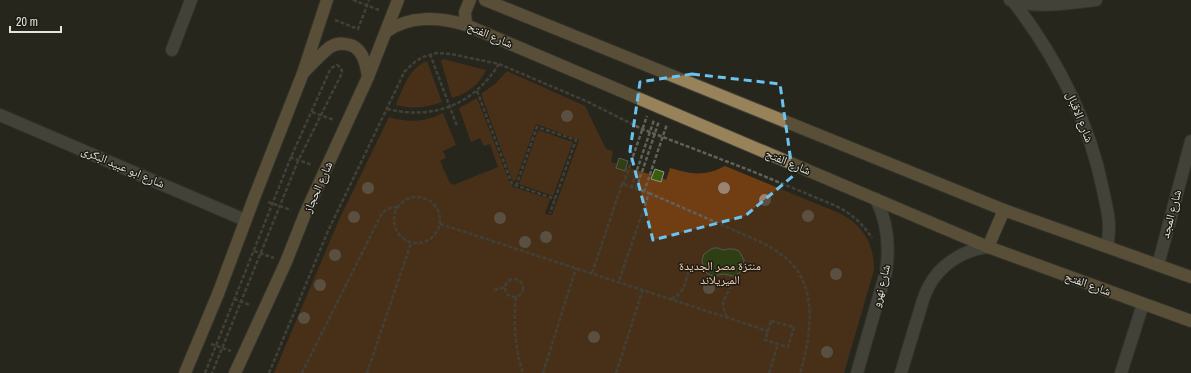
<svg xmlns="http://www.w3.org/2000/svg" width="1191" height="373" viewBox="0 0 1191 373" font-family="'Archivo Narrow','Noto Naskh Arabic',sans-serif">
<rect width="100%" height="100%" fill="#26261d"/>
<g fill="#713d13">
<path d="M443,59L486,70C479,85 468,93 452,98L441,61Z"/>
<path d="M427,61L442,102C426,108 412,109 396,105C403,88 409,68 427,61Z"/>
<path d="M507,71L585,106L606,149L613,151L611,162L617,164L619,158L628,161L626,167L652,175L655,169L664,172L662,178L666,180L670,168C691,174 704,177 725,166L839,213C863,225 874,243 874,270L844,373H274L338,222L389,117C408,123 426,122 443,113L456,145L443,151L446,158L440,161L450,183L453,185L498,167L490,144L484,146L480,138L471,142L459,108L477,98L511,186L550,199L545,214L552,215L579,140L536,124L516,180L513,182L481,94L495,84Z"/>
<polygon points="538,130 573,142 553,196 519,184"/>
</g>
<g fill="#395e0a" stroke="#91968c">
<polygon points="619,158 628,161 625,171 616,168"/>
<polygon points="655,169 664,172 661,182 651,179"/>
<polygon points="713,248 718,248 723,250 728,249 734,249 739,251 744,260 744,265 742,270 738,274 733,276 724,274 713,276 708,274 704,270 702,260 704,254"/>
</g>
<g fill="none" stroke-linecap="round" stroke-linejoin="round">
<g stroke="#42423b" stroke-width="14">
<g id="minor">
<path d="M1010,0C1038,9 1067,3 1096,0"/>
<path d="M1013,1C1056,57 1089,120 1103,190C1105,201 1109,214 1109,226C1109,233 1108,240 1108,247"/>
<polyline points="172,50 191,0"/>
<polyline points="0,115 245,220"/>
<polyline points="1158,265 1191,141"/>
<path d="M857,373L886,272C890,246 888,223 876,199"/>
<path d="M901,373C906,356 911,340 916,323C920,312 922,299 928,288C939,265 963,250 988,247"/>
<polyline points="1121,373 1143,304"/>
</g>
</g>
<g stroke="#42423b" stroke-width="14">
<g id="major">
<polyline points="485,0 1004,210 1191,277"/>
<polyline points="466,25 465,12 470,0"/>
<path d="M386,32C409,15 440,17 466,25L988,247L1191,321"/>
<path d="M305,71C313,63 321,54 330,47C335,44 340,43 345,44C362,45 366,63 368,77"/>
<polyline points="988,247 1004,210"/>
<polyline points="185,373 218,294 254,198 303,73 327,0"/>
<polyline points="235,373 286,262 305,214 368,77 398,0"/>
</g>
</g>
<g stroke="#616159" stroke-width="2.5" stroke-dasharray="4 2" stroke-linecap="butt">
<polyline points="353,0 379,10"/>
<polyline points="335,20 358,29 369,0"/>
<polyline points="430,54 457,126"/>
<polyline points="477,91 512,184 555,199"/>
<path d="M387,109C434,120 473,105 499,64"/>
<polyline points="312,112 334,120"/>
<polyline points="290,157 312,165"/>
<polyline points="637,170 654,120"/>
<polyline points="642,172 659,121"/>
<polyline points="623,185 647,116"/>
<polyline points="516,186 537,127 576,140 550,213"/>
<polyline points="631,188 636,172"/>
<polyline points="636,189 641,174"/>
<polyline points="644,192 667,124"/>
<path d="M649,193L761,242C770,247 779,252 787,259C819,287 811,337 800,373"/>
<circle cx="417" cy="220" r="23"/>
<polyline points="268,202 291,210"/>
<polyline points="440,224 768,331"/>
<polyline points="254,251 274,258"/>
<polyline points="592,273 622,184 649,193 619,281"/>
<circle cx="514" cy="288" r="9"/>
<polyline points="494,290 505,287"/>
<path d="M516,297C513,323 515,348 523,373"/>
<polyline points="234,299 250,305"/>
<path d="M671,299C691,290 681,276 695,265"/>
<path d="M727,317C717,297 730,298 730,283"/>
<polygon points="771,321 794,327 788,347 765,340"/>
<polyline points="211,344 231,351"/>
<polyline points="205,373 291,157 330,70 333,67 337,65 340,67 342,71 341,75 298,161 212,373"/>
<path d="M269,373L328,231L401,79L404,72L416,61L423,57L437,53L451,54L499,64L586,101L642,129L749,170L834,205C851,213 862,223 872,238"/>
<path d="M302,373L381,215C385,209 390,207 397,207"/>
<polyline points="367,373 411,243"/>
<polyline points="543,373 576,268"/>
<polyline points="616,373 643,289"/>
<polyline points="769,373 778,344"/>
</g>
<use href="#minor" stroke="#66655b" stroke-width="12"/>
<use href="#major" stroke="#988259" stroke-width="12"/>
</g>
<g fill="#9a8370">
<circle cx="567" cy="116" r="6"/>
<circle cx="368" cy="188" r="6"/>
<circle cx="724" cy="188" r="6"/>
<circle cx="765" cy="200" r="6"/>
<circle cx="808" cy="216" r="6"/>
<circle cx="354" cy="217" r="6"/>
<circle cx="500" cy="218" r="6"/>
<circle cx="546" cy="237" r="6"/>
<circle cx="525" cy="242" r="6"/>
<circle cx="335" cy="255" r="6"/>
<circle cx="836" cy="274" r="6"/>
<circle cx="320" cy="285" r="6"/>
<circle cx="709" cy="288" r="6"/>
<circle cx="304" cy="318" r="6"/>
<circle cx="594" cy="337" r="6"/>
<circle cx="827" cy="352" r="6"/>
</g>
<path d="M0 0H1191V373H0ZM692,74L780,84L793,176L745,216L653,240L630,151L640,82Z" fill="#26261d" fill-opacity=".55" fill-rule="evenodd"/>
<path fill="none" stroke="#6bc3f2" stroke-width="3" stroke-dasharray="8 5" stroke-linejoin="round" d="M692,74L780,84L793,176L745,216L653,240L630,151L640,82Z"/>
<g text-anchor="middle" stroke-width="3" stroke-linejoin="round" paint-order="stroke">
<g font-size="12" fill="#e5e5df" stroke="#1d1c14">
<text transform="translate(490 35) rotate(23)" y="4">شارع الفتح</text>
<text transform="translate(1080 117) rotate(68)" y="4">شارع الاقبال</text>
<text transform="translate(788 162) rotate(23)" y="4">شارع الفتح</text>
<text transform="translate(123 167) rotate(23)" y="4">شارع ابو عبيد البكرى</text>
<text transform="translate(318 187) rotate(-66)" y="4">شارع الحجاز</text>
<text transform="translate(1171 214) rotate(-75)" y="4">شارع المجد</text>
<text transform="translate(1088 284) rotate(20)" y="4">شارع الفتح</text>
<text transform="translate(881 286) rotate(-76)" y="4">شارع نهرو</text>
</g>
<g font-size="12" fill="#f8cfb4" stroke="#1d1c14">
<text x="720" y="270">منتزة مصر الجديدة<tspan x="720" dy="14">الميريلاند</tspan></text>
</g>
</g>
<path d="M10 26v6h51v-6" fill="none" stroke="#e5e5df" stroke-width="2"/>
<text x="16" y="26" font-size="12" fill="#e5e5df" stroke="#1d1c14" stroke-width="3" paint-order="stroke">20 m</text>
</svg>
